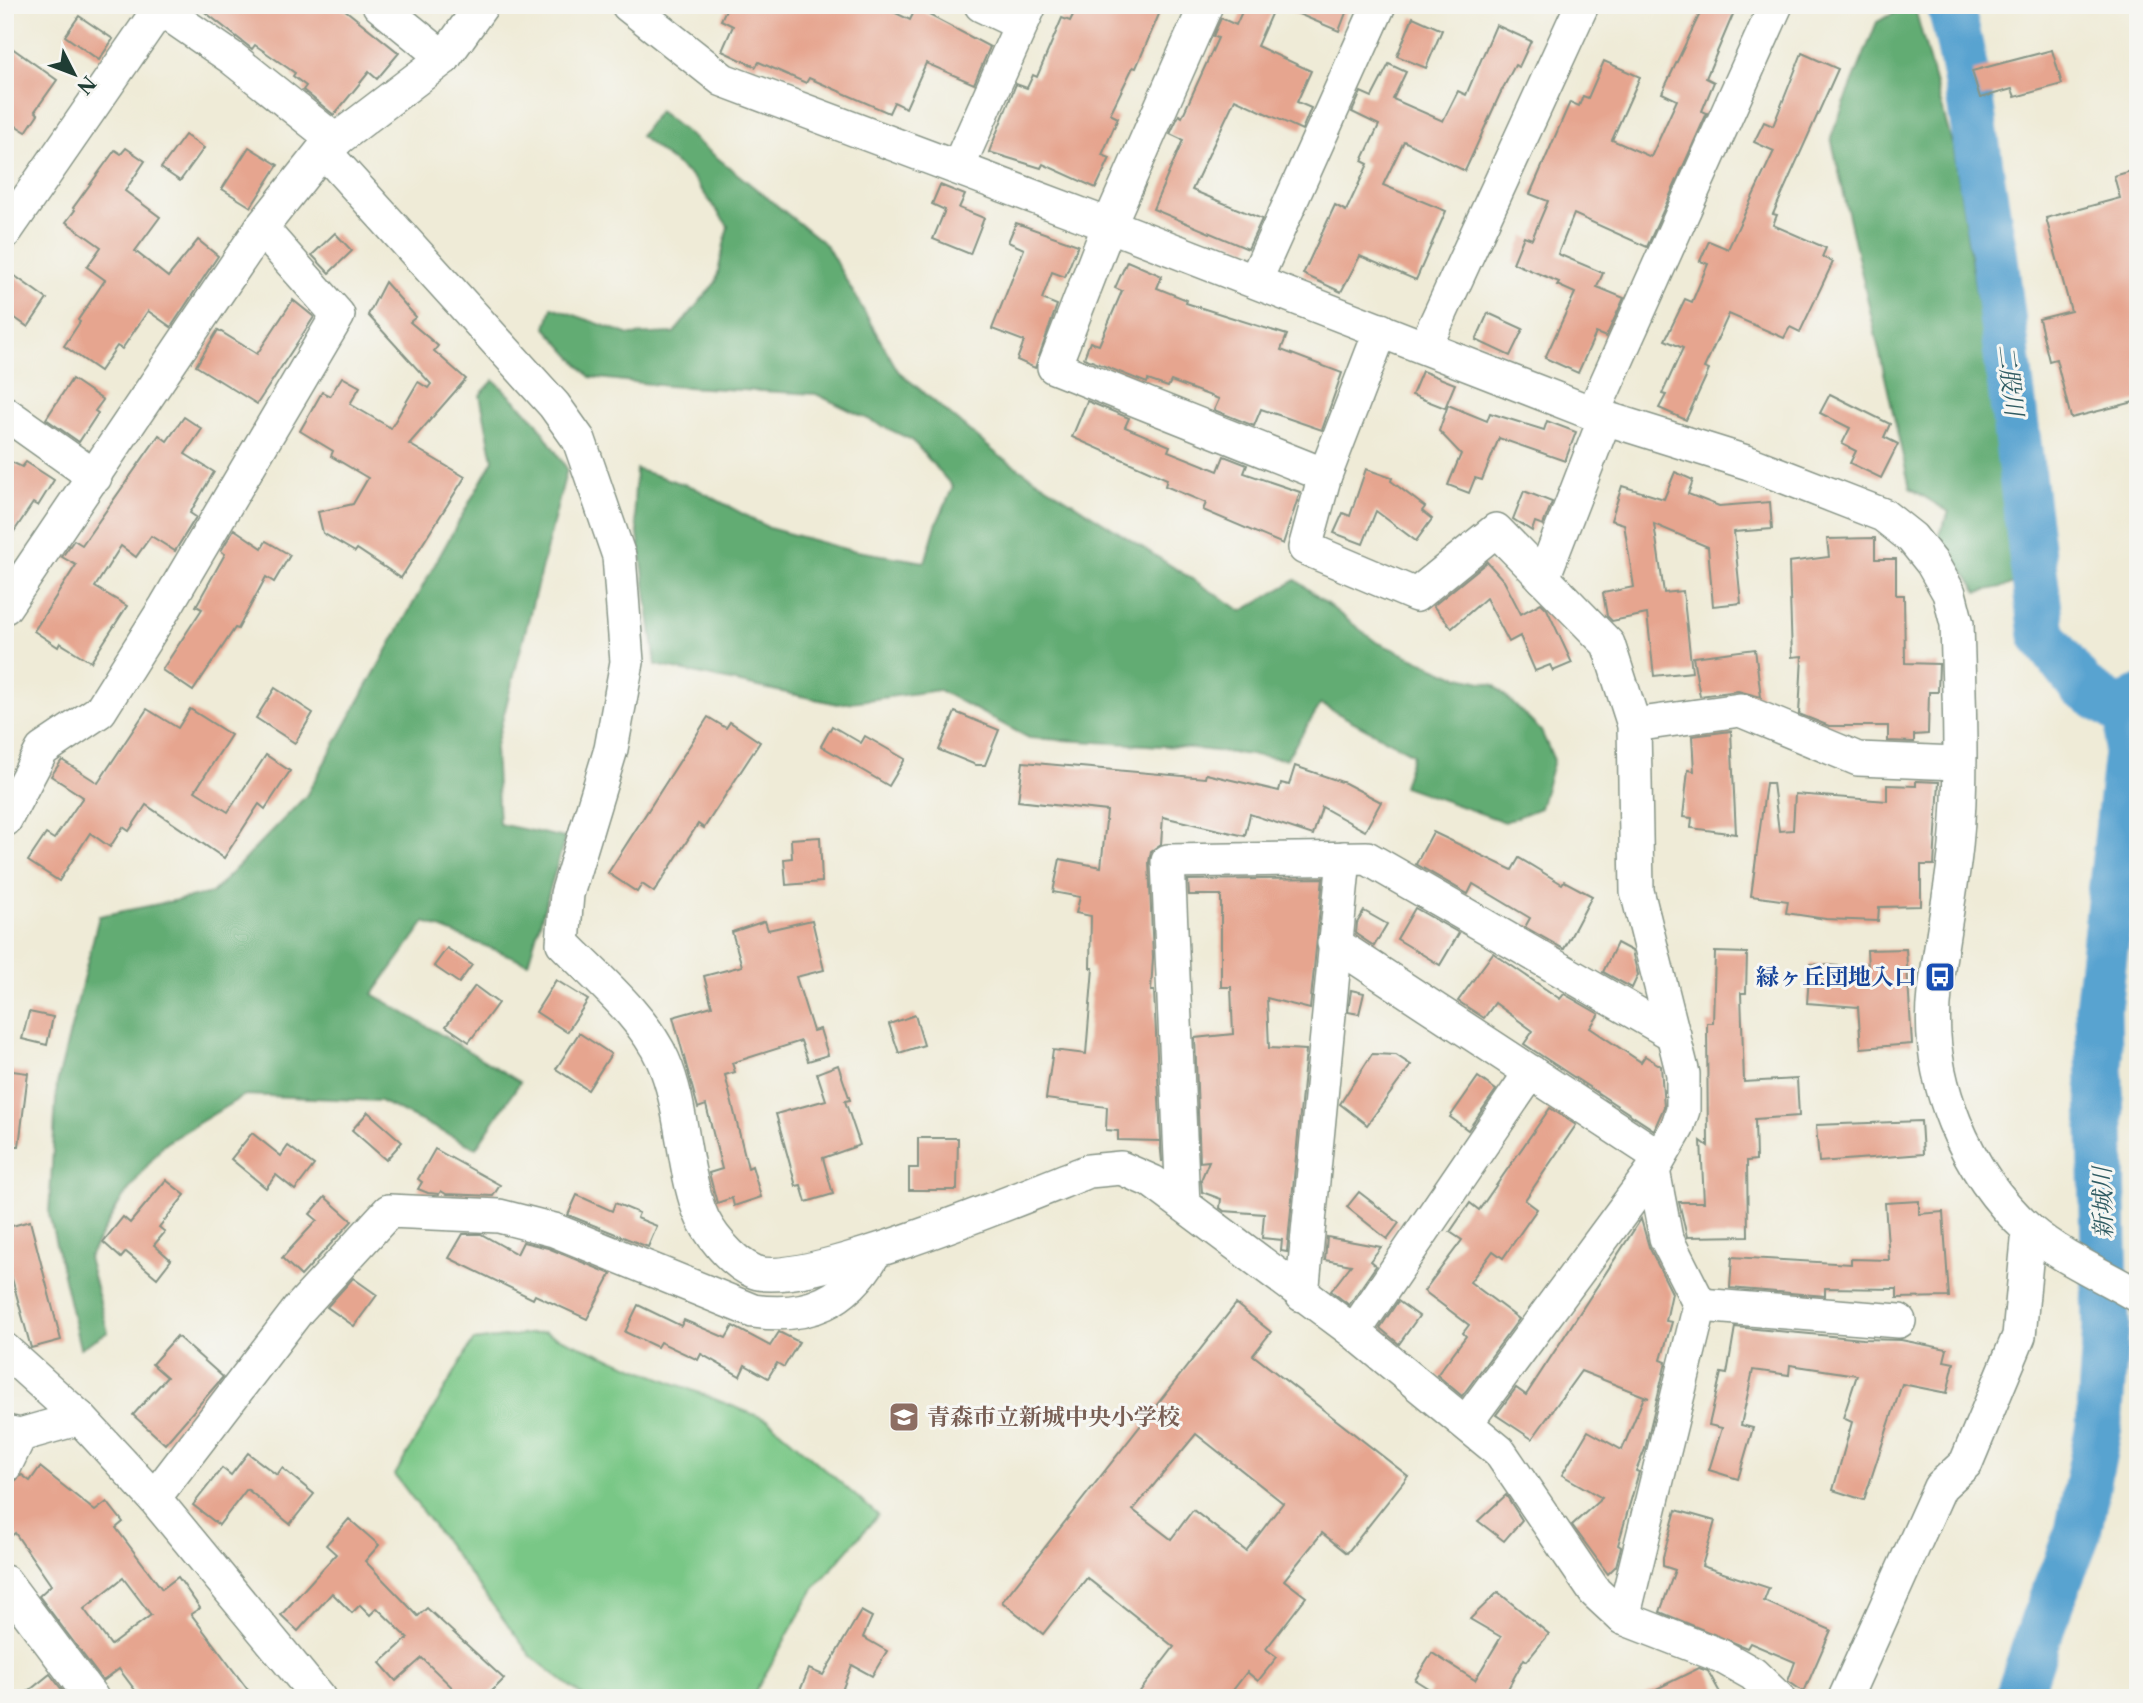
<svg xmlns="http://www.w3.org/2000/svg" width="2143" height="1703" viewBox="0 0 2143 1703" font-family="'Libre Caslon Text','Noto Serif JP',serif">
<rect width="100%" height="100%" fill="#f6f6f2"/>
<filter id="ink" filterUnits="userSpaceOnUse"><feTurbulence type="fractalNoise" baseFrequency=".0143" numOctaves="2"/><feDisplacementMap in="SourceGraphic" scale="14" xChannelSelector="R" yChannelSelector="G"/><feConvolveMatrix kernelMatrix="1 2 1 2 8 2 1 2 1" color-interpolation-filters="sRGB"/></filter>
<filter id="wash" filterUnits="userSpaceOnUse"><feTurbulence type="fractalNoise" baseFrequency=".00686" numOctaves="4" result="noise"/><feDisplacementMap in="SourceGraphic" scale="28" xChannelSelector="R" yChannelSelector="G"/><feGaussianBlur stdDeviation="1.57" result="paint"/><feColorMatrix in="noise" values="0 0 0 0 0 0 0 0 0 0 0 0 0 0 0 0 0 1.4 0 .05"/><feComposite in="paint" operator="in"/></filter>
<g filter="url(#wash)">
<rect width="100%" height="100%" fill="#efebd7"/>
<polygon fill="#79c786" stroke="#4c825d" stroke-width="2" points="544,1332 768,1420 878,1515 813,1590 752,1698 585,1698 531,1656 395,1475 473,1341"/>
<g fill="#62ac73" stroke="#407454" stroke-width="2">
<polygon points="1910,5 1914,5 1954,151 2021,583 1978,592 1939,536 1949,512 1910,488 1831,137 1877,22"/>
<polygon points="659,111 826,245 898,371 998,455 1242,611 1296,580 1376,642 1452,675 1494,685 1541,731 1554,760 1540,808 1505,822 1403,786 1413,754 1321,704 1286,759 1180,747 1029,738 939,690 838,704 656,665 634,505 636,469 693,487 769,528 845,549 925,562 936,525 953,487 912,440 816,394 668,386 590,377 546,328 552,307 630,335 674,333 716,282 728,226 692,177 640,136"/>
<polygon points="494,380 535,420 567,469 495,749 499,824 565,838 528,963 425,922 373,994 520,1082 476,1148 380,1101 245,1095 164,1144 121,1200 88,1258 108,1332 80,1348 49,1214 57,1084 99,916 212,893 306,796 493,460 480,395"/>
</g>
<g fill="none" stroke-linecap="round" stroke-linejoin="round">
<g stroke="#58a3d0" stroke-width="47">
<path d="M1950,5C1972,85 1978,170 1994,252L2042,635L2082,687L2131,718"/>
<polyline points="2018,1698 2045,1617 2078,1532 2099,1426 2106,1325 2098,1009 2131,718 2138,699"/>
</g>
</g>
<g id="blocks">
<g fill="#e6a58f" fill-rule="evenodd">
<polygon points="196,5 339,5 399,53 377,79 369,72 334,115 303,90 306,86 293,76 295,73 255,45 252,49"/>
<polygon points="728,5 879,5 910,20 916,8 990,47 974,84 926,63 906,108 894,102 889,113 809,78 806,83 759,62 756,67 722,51 733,26 721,20"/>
<polygon points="1078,5 1163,5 1136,68 1133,67 1110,114 1118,118 1102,155 1110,158 1096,188 1043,164 1041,168 989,152 1016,84 1027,88 1033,75 1037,77 1062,18 1070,21"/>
<polygon points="1245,5 1275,5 1257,46 1311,71 1297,102 1311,108 1302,130 1235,99 1192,190 1262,219 1248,249 1153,209 1183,140 1170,134 1179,115 1182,117 1218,38 1213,36 1221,18 1236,25"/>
<polygon points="1277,5 1349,5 1339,31"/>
<polygon points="1704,5 1737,5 1706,78 1714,82 1702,111 1707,113 1647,247 1574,214 1558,254 1603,273 1597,287 1624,298 1606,337 1596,333 1578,373 1545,358 1575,293 1557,285 1559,282 1513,263 1524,236 1532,239 1548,201 1530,194 1570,102 1579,106 1583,96 1588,98 1604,61 1640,77 1612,140 1651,157 1677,100 1662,93"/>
<polygon points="79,16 113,39 99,60 65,36"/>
<polygon points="1413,17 1442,30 1426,68 1397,56"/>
<polygon points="1496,25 1531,41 1519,67 1515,65 1500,94 1465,171 1404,141 1383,185 1446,211 1416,280 1360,256 1341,292 1303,274 1335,205 1346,211 1368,164 1362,161 1379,125 1352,112 1361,92 1372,97 1389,64 1406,72 1393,99 1443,121 1458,91 1466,95"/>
<polygon points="5,43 57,80 35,111 38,114 26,132 5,119"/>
<polygon points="2052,50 2062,84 2015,97 2012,89 1980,98 1972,71"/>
<polygon points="1802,53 1838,69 1773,214 1777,215 1773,225 1826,248 1822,257 1833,262 1800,332 1790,327 1784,338 1729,314 1704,368 1709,370 1686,420 1659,408 1666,395 1662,394 1683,348 1665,340 1685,299 1692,302 1708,264 1700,261 1709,241 1728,249 1774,151 1754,142 1764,122 1773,126"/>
<polygon points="185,135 204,148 180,181 161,168"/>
<polygon points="249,147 278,165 251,207 222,189"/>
<polygon points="126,148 145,161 125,191 160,217 135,251 168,277 198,240 218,256 171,327 148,311 122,349 117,346 100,371 64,346 80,322 78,320 105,280 87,267 101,247 66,222 75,210 73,208 115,150 121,154"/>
<polygon points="2138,169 2138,401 2071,418 2056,359 2049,361 2039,319 2071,311 2046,218 2120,198 2114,176"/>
<polygon points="940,185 965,195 959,208 984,218 970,254 933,239 945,210 932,204"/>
<polygon points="1016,223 1078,245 1065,277 1052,272 1042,299 1057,305 1035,368 1017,360 1024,341 992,329 1024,249 1008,242"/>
<polygon points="335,233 352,251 329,273 312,255"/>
<polygon points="1127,261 1162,276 1157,288 1187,300 1186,303 1287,335 1281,350 1342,373 1322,430 1261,409 1254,426 1214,410 1219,399 1171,381 1168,387 1148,380 1147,383 1084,358 1090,342 1099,345 1122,291 1115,288"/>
<polygon points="15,276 47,299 28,327 5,311 5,289"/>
<polygon points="385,282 416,317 410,322 438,346 434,351 466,379 409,444 465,477 401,578 357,549 355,552 323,533 318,512 353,504 368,478 331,456 333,451 300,431 322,392 330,396 342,377 360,387 350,404 391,428 418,382 428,388 431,384 368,315"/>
<polygon points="293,300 314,317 257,404 196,366 218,330 257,354"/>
<polygon points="1488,313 1523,329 1510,356 1476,340"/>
<polygon points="1422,371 1455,384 1445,408 1412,395"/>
<polygon points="72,379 103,400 95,411 98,413 79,442 46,419"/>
<polygon points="1830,394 1890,424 1884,437 1898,444 1881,478 1850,463 1856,451 1842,444 1850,428 1820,413"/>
<polygon points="1087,401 1129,418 1125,427 1170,446 1168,451 1218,471 1224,456 1247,465 1244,473 1300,492 1283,544 1203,510 1206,503 1165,486 1167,479 1072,437"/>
<polygon points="1448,405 1487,421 1490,413 1544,430 1547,421 1576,432 1565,461 1499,438 1482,480 1475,478 1469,493 1448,485 1461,454 1439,431"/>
<polygon points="184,417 202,429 185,454 214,472 190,513 196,517 175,551 151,536 136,557 121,546 95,587 127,606 91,662 60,643 58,647 34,631 76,565 62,557 74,540 82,545 159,435 167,441"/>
<polygon points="5,459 22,467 26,462 54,480 38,506 33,503 5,545"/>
<polygon points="1366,469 1392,478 1391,481 1425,507 1422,511 1432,519 1416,541 1376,511 1363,544 1334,533 1343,513 1350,516"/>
<polygon points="1675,472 1693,480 1688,494 1719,506 1770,502 1772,529 1734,532 1741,603 1713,606 1708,547 1654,524 1664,593 1683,591 1692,672 1654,676 1647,614 1612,621 1607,616 1603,593 1634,587 1624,524 1611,520 1622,486 1664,499"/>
<polygon points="1524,491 1552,502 1543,525 1535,522 1532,531 1513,519"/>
<polygon points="234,529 262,548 266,541 290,555 274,582 266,577 238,629 235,628 193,691 162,670 202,609 196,606 225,554 221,551"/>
<polygon points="1875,538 1875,559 1896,559 1896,595 1904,595 1905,663 1939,664 1938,692 1929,692 1928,734 1914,735 1914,742 1888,741 1888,726 1829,726 1799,714 1802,656 1792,657 1789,562 1829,557 1827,539"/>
<polygon points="1487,562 1504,581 1521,614 1541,603 1547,609 1572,663 1553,671 1550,665 1535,671 1520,636 1509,642 1486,598 1452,628 1433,606"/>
<polygon points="1755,649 1761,697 1738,691 1700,696 1693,657"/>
<polygon points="275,688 313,713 295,743 256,718"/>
<polygon points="147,709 178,728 190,709 231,735 195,791 228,812 266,755 290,771 265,809 259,804 224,858 146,805 129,831 123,827 110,847 90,833 59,881 28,861 46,834 54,839 83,797 51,776 62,760 98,783"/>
<polygon points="955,712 999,730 985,765 976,765 939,750"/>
<polygon points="708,717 726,728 730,722 760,742 704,828 698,824 654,892 642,884 637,892 608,873"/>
<polygon points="832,726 861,743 865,736 905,759 889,786 821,746"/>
<polygon points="1731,731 1736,834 1691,828 1692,818 1683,817 1688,770 1694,771 1692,736"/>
<polygon points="1023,762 1205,778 1206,774 1279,791 1281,783 1289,785 1295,766 1345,783 1381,802 1365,831 1322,807 1313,835 1250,814 1245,836 1163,817 1161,844 1151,851 1149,862 1153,957 1151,991 1154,991 1162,1162 1160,1141 1118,1140 1118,1131 1106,1130 1107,1107 1046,1099 1053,1050 1086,1054 1093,968 1090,968 1091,916 1076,913 1080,897 1053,892 1060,859 1101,867 1107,811 1018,801"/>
<polygon points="1916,781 1939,782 1934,865 1921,865 1921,906 1879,907 1878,921 1826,919 1786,913 1788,901 1751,896 1766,783 1773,783 1779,831 1793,830 1795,794 1887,801 1887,785 1916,786"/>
<polygon points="1433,832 1512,870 1519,858 1562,884 1564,881 1592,896 1564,949 1525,927 1530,918 1473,884 1468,894 1416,864"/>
<polygon points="820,837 822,882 786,885 784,859 792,858 791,839"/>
<polygon points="1323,878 1310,1009 1267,998 1269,1048 1306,1050 1287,1252 1281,1251 1282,1240 1262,1238 1264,1214 1224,1211 1220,1208 1221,1199 1202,1192 1201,1180 1209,1161 1200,1162 1195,1038 1233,1034 1231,987 1221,987 1221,895 1189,895 1188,880"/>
<polygon points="1415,908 1459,933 1440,965 1397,939"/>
<polygon points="1364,911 1387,924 1374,946 1356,934 1357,923"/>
<polygon points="812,920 824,970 796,977 813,1031 820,1029 828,1055 808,1061 801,1041 732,1063 735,1072 725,1075 748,1168 752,1166 761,1197 734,1206 732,1198 717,1203 709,1173 722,1169 706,1105 698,1108 673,1017 712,1006 704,976 742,966 732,932 765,921 768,930"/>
<polygon points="1617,943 1632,951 1638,975 1632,988 1603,972"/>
<polygon points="447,948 472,965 459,983 434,966"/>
<polygon points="1906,949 1912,1044 1861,1048 1858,1007 1807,1003 1810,964 1868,968 1867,950"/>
<polygon points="1715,952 1747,953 1746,993 1741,993 1744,1082 1797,1079 1799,1116 1755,1119 1756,1160 1747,1161 1748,1236 1687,1237 1679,1202 1704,1202 1701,1141 1708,1146 1707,1023 1713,1023"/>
<polygon points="1493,953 1560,999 1564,994 1599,1014 1590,1028 1641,1062 1645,1056 1661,1066 1664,1107 1654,1130 1524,1044 1533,1031 1495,1003 1484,1018 1458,1001"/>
<polygon points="556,980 588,1000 567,1032 536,1012"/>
<polygon points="475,986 498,1003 469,1042 446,1026"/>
<polygon points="1351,990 1364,993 1359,1014 1348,1012"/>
<polygon points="29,1012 53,1017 47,1045 22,1039"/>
<polygon points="915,1015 924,1045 899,1053 889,1024"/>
<polygon points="579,1033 611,1054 588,1090 556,1069"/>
<polygon points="1372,1054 1396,1055 1411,1065 1367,1125 1340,1104"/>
<polygon points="838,1065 850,1100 845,1101 860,1145 823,1158 833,1194 806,1202 801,1185 796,1186 776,1114 826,1100 817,1073"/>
<polygon points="5,1070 28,1073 19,1146 5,1146"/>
<polygon points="1478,1077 1496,1090 1468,1130 1450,1117"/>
<polygon points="1550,1108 1576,1125 1525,1200 1537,1209 1503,1258 1493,1251 1470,1282 1519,1319 1462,1396 1437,1375 1466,1336 1463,1333 1469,1325 1424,1291 1462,1240 1450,1232 1470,1203 1479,1210"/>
<polygon points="368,1112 402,1142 386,1160 352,1130"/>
<polygon points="1921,1121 1923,1154 1819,1162 1816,1125"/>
<polygon points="252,1133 281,1156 288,1146 314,1165 295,1190 276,1175 266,1188 231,1159"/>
<polygon points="918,1138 958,1138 957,1190 909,1190 909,1168 918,1168"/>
<polygon points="435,1149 500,1185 493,1196 446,1194 441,1191 439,1194 428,1193 418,1189 422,1182 418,1179"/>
<polygon points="166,1180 185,1195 159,1227 165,1232 154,1245 171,1260 157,1278 126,1252 121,1258 103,1242 123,1217 130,1223"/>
<polygon points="1359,1192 1399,1223 1387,1239 1347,1207"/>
<polygon points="577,1195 612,1211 615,1203 639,1213 637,1218 657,1226 648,1247 568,1215"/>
<polygon points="325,1197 352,1221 301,1276 282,1258 317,1220 310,1214"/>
<polygon points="1919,1201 1919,1214 1943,1212 1949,1297 1897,1298 1897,1289 1825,1288 1825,1296 1730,1288 1732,1257 1851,1264 1851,1259 1889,1260 1885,1203"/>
<polygon points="1641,1219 1649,1247 1672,1293 1666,1321 1672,1322 1661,1360 1666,1362 1645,1449 1636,1471 1639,1472 1618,1545 1621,1547 1616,1566 1608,1574 1572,1525 1602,1498 1562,1475 1588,1431 1622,1450 1644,1397 1649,1398 1581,1371 1532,1439 1496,1415 1516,1388 1526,1395"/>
<polygon points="30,1221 61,1340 31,1348 5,1253 5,1228"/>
<polygon points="463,1234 481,1234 517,1254 523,1242 548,1248 611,1274 587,1319 535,1295 533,1299 449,1258"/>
<polygon points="1327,1237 1381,1247 1370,1261 1376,1266 1349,1305 1331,1291 1351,1265 1325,1260"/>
<polygon points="353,1278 377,1295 354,1326 327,1307"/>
<polygon points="1398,1301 1419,1316 1399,1344 1380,1328"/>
<path d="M1236,1304L1271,1332L1253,1355L1408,1476L1347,1553L1322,1533L1284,1580L1306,1597L1266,1649L1277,1657L1258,1681L1247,1672L1227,1698H1135L1174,1647L1087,1578L1043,1634L1002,1602ZM1196,1434L1283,1503L1246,1551L1193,1510L1171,1539L1133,1510Z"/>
<polygon points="638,1305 681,1326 684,1320 726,1338 733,1326 770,1346 779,1332 799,1342 784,1367 777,1363 768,1378 745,1365 740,1376 701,1354 698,1360 660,1342 657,1347 625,1332"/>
<polygon points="1735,1327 1863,1339 1901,1340 1947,1349 1944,1361 1954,1363 1947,1393 1902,1384 1864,1500 1833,1490 1852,1422 1843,1418 1857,1375 1790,1365 1789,1375 1753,1370 1741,1425 1753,1428 1738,1479 1709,1470 1722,1428 1709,1425 1721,1373 1727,1374"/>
<polygon points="177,1336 223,1377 165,1444 133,1415 167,1377 152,1364"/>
<polygon points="248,1453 277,1475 282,1468 314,1494 290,1524 247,1489 219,1525 193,1505 222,1468 231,1475"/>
<path d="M40,1467L95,1511L107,1502L123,1522L116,1528L162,1589L178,1577L200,1608L191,1614L254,1698H141L119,1669L103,1681L39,1596L51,1585L15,1533L5,1541V1489L22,1475L30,1481ZM123,1578L151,1615L111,1645L84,1609Z"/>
<polygon points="1506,1495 1522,1520 1504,1541 1478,1521"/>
<polygon points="1676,1510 1715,1521 1702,1566 1769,1588 1764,1601 1831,1630 1804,1692 1788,1681 1795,1662 1750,1643 1747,1648 1660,1612 1675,1570 1663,1566 1663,1557"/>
<polygon points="349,1519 379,1545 365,1561 418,1616 427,1608 504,1679 485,1698 463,1698 422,1658 396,1681 380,1663 408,1638 377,1608 370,1615 360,1605 352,1613 332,1593 298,1631 281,1615 336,1554 326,1545"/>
<polygon points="1498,1592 1549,1634 1527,1661 1524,1659 1503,1698 1427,1698 1431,1690 1415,1680 1432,1653 1475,1680 1501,1637 1470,1619"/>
<polygon points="861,1611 872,1617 863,1637 887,1651 872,1676 852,1665 839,1698 811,1698 799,1693 809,1669 823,1675"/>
<polygon points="1699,1668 1708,1671 1723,1698 1638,1698"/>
<polygon points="50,1674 68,1698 20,1698"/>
</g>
</g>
</g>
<g filter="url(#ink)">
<use href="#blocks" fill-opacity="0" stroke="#879486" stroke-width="2"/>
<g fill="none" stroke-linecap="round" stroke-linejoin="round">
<g stroke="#879486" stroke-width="36">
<g id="minor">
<polyline points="155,5 232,58 336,141"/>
<polyline points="379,5 444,58"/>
<path d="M628,5L723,80L1109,225L1605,418L1749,463L1883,515L1912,538L1932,563L1949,593L1957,624C1959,697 1963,773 1956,846C1951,895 1940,944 1935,993C1925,1079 1966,1173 2029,1230C2060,1257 2103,1275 2138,1296"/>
<polyline points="981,5 1021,24"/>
<polyline points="1206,5 1109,225 1054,367 1325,475"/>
<path d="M323,150L554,405L579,440L619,556L627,662L611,749L567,894L563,943C596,977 644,1017 663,1060C683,1105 682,1163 699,1210C707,1232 732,1263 755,1272C803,1290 1032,1193 1089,1171L1121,1168L1153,1182L1354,1332L1499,1451L1595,1592L1623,1618L1721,1656L1753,1674L1778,1698"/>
<polyline points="958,167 1030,5"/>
<polyline points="5,232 160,8"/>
<polyline points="1255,281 1379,5"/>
<polyline points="1381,330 1325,475 1305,548 1416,595 1496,530 1608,644 1634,725 1637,891 1683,1074 1683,1110 1677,1128 1653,1170 1466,1423"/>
<polyline points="1425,347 1582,5"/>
<polyline points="5,413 95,477"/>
<polyline points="1593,413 1776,5"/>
<polyline points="1543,578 1605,418"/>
<polyline points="5,607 261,228 323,150 444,58 482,5"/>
<polyline points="1634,725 1740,710 1858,759 1957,763"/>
<polyline points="5,820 42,750 100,711 166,606 338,315 261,228"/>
<polyline points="1334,943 1660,1157"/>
<polyline points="1183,1204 1168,861 1367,858 1674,1035"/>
<polyline points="1302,1295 1344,858"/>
<polyline points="1700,1305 1899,1321"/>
<polyline points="1354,1332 1531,1072"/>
<polyline points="5,1350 80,1418 154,1498 319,1698"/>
<polyline points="5,1432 20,1435 80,1418"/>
<polyline points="5,1466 20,1435"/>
<path d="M154,1498L299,1309L389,1211L499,1216L554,1230L753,1311C808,1319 847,1302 875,1252"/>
<polyline points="5,1582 92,1698"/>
<polyline points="1623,1618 1700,1305 1666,1238 1653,1170"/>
<polyline points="1845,1698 1940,1487 1966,1463 2019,1336 2029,1230"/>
</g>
</g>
<use href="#minor" stroke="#fff" stroke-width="33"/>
</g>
</g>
<defs>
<g id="bus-square" transform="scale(1.575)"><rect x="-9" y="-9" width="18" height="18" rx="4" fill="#1a4fb4" stroke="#f6f6f2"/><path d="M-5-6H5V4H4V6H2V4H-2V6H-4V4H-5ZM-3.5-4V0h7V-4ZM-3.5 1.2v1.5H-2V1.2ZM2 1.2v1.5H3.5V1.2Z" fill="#fff"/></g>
<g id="school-square" transform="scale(1.575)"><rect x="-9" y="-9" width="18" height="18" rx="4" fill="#8d6e63" stroke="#f6f6f2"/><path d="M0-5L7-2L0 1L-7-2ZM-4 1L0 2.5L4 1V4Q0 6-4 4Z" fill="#fff"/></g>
</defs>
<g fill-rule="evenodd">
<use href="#bus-square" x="1940" y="977"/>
<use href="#school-square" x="904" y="1417"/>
</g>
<g text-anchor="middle" stroke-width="6" stroke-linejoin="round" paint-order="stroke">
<g font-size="23" font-weight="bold" fill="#164399" stroke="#f6f6f2" text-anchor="end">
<text x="1917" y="985">緑ヶ丘団地入口</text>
</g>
<g font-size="23" font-weight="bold" fill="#785e54" stroke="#f6f6f2" text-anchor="start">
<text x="927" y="1425">青森市立新城中央小学校</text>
</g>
<g font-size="24" font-style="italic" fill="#305c63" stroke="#f6f6f2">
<text transform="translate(2010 380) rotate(83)" y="8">二股川</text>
<text transform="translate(2103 1203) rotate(-91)" y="8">新城川</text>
</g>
</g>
<rect width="2143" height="1703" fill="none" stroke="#f6f6f2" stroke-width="28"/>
<g transform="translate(74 74) rotate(132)" stroke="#f6f6f2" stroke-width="5" paint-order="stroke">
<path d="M0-5L12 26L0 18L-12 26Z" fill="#1f3d34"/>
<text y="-10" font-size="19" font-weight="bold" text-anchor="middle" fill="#1f3d34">N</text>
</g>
</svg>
